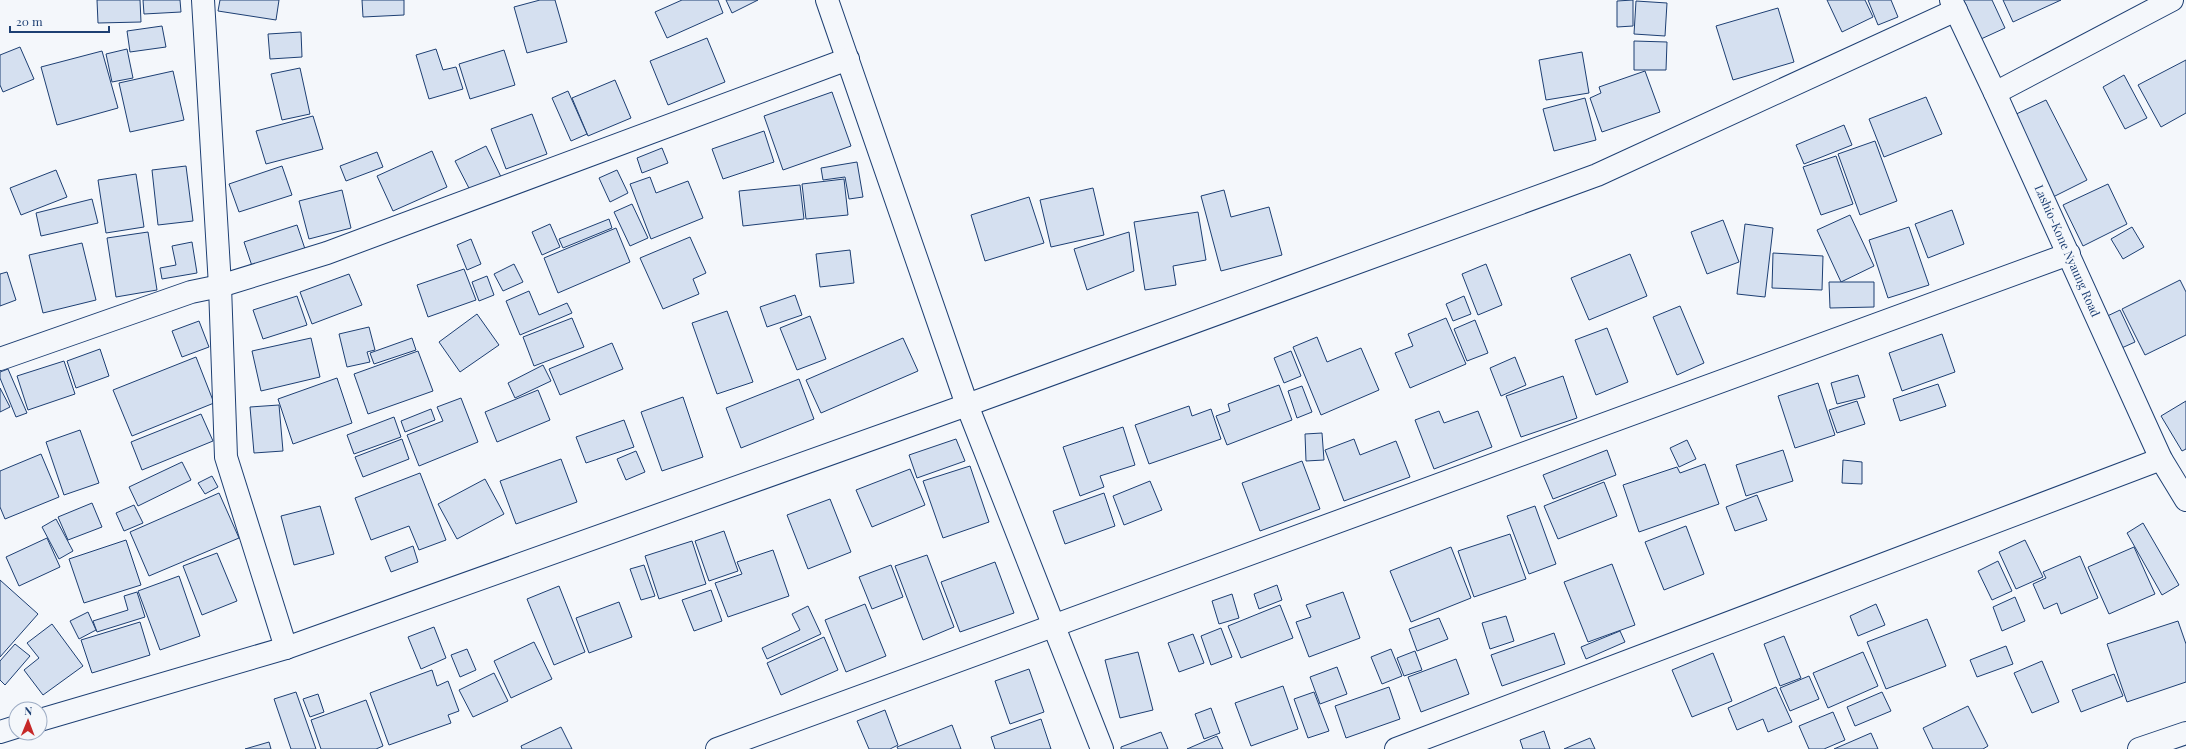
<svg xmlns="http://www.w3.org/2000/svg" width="2186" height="749" viewBox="0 0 2186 749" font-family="'Playfair Display',serif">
<rect width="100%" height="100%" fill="#f4f7fb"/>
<g fill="#d5e0f0" stroke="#1d3f73">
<polygon points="97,0 140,0 141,22 98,23"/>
<polygon points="143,0 180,0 181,12 144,14"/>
<polygon points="220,0 279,0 276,20 218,11"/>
<polygon points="362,0 404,0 404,15 363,17"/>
<polygon points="540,0 555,0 567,42 527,53 514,7"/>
<polygon points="682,0 718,0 723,13 667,38 655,12"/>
<polygon points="726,0 758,0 732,13"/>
<polygon points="1633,0 1633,26 1617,27 1617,1"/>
<polygon points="1827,0 1865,0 1873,17 1842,32"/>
<polygon points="1868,0 1891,0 1898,17 1878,25"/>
<polygon points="1963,0 1992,0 2005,28 1981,39"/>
<polygon points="2003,0 2061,0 2013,22"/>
<polygon points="1636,1 1667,3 1665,36 1634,34"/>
<polygon points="1778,8 1794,62 1733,80 1716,26"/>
<polygon points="162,26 166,47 130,52 127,31"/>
<polygon points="301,32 302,57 270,59 268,34"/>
<polygon points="707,38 725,82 668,105 650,61"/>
<polygon points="1634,41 1667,42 1666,70 1634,70"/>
<polygon points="20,47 34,79 3,92 0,85 0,55"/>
<polygon points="127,49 133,78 112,82 106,54"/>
<polygon points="436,49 443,70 456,67 463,89 429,99 416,55"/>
<polygon points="504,50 515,85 470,99 459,64"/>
<polygon points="102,51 118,108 57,125 41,67"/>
<polygon points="1582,52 1589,93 1546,100 1539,60"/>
<polygon points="2186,60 2186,113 2161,127 2138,85"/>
<polygon points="300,68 310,114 282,120 271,74"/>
<polygon points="173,71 184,120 130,132 119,83"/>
<polygon points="1645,71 1660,112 1602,132 1590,98 1601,93 1599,87"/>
<polygon points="2124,75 2147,118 2125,129 2103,87"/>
<polygon points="615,80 631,118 588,136 572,98"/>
<polygon points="568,91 587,134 571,141 552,98"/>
<polygon points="832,92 851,146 783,170 764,116"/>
<polygon points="1926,97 1942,134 1884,157 1869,119"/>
<polygon points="1585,98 1596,140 1554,151 1543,109"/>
<polygon points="2046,100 2087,180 2051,198 2010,117"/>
<polygon points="532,114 547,154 506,169 491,129"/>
<polygon points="313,116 323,149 266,164 256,131"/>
<polygon points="1844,125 1852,145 1804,164 1796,145"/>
<polygon points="764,131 774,162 723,179 712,149"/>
<polygon points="1875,141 1897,201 1860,215 1838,154"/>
<polygon points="486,146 502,179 472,194 455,161"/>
<polygon points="662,148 668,163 642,173 637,158"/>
<polygon points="432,151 447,187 393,211 377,176"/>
<polygon points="377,152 383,167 346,181 340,166"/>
<polygon points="1836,156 1853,204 1821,215 1803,167"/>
<polygon points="857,162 863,197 849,199 845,177 823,180 821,168"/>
<polygon points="186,166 193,221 158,225 152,170"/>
<polygon points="282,166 292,195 239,212 229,184"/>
<polygon points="56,170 67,197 21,215 10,188"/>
<polygon points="617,170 628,193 610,202 599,178"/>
<polygon points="136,174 144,227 106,233 98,180"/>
<polygon points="650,177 656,193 688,181 703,218 651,239 630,184"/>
<polygon points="844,179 848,215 806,219 802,184"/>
<polygon points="2108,184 2127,224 2083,246 2063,205"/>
<polygon points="800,185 804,219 743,226 739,191"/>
<polygon points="1093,188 1104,235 1051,247 1040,200"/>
<polygon points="342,190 351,228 309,239 299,201"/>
<polygon points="1224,190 1231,217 1269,207 1282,255 1221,271 1201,196"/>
<polygon points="1029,197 1044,243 985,261 971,215"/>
<polygon points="92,199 98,223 41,236 36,213"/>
<polygon points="632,204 648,238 630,246 614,212"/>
<polygon points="1952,210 1964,244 1928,258 1915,224"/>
<polygon points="1198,212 1206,260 1173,266 1176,285 1145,290 1134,222"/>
<polygon points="1850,215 1874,266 1841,282 1817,230"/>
<polygon points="609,219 612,228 563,248 559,239"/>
<polygon points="1723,220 1739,262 1707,274 1691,232"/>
<polygon points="550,224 560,247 542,255 532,232"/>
<polygon points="1745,224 1773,228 1765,297 1737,294"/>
<polygon points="297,225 306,252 253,269 244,242"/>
<polygon points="1909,227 1929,285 1888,298 1869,240"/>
<polygon points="2132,227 2144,247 2123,259 2111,239"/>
<polygon points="616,228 630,262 558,293 544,258"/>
<polygon points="148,232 157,290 116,297 107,238"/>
<polygon points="1129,232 1134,271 1087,290 1074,249"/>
<polygon points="690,237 706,273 693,279 699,294 663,309 640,258"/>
<polygon points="471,239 481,264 467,270 457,245"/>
<polygon points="192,242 197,273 162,279 160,268 176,265 172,246"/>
<polygon points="82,243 96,300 43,313 29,255"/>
<polygon points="850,250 854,283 820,287 816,254"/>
<polygon points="1773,253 1823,256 1822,290 1772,288"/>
<polygon points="1630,254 1647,296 1589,320 1571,278"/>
<polygon points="514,264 523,282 503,291 494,274"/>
<polygon points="1486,264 1502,305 1478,315 1462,274"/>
<polygon points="464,269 476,300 428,317 417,285"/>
<polygon points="7,272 16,300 0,306 0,274"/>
<polygon points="349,274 362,305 312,324 300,292"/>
<polygon points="487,276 494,295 479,301 472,282"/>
<polygon points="2180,280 2186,292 2186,335 2145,355 2122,309"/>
<polygon points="1829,282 1874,282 1874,307 1830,308"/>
<polygon points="529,291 539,315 567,303 572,313 520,335 506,301"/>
<polygon points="795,295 802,315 767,327 760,307"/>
<polygon points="297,296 307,325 263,339 253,310"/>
<polygon points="1464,296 1471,314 1453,321 1446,304"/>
<polygon points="1680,306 1704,363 1677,375 1653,317"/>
<polygon points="2120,310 2135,342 2115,351 2101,319"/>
<polygon points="727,311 753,382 717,394 692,323"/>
<polygon points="477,314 499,345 460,372 439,342"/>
<polygon points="810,316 826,359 797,370 780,328"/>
<polygon points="572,318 584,347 534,366 523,337"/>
<polygon points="1446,318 1466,364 1410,388 1395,353 1413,346 1408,334"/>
<polygon points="1475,320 1488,353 1467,361 1454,329"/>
<polygon points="199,321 209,347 182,357 172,331"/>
<polygon points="369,327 375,350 367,352 370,362 347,367 339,334"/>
<polygon points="1607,328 1628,382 1596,395 1575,340"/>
<polygon points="1942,334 1955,372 1902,391 1889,353"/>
<polygon points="1317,337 1327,362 1361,348 1379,390 1321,415 1293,347"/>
<polygon points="311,338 320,377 261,391 252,351"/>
<polygon points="412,338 416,350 374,364 370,353"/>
<polygon points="903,338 918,371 821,413 806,380"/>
<polygon points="612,343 623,369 560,395 549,369"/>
<polygon points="100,349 109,376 76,388 67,361"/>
<polygon points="418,351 433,391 368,414 354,374"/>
<polygon points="1291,351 1301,376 1284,383 1274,358"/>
<polygon points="196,357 214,403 132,436 113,390"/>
<polygon points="1515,357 1526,385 1501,396 1490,368"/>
<polygon points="64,361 75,394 28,410 17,376"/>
<polygon points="543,365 551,381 515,398 508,383"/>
<polygon points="8,369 27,413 16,417 0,378 0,372"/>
<polygon points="1858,375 1865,397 1837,404 1831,383"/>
<polygon points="1563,376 1577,418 1521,437 1506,396"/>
<polygon points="337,378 352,423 293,444 278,399"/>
<polygon points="799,379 814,419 741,448 726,408"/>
<polygon points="1818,383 1835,435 1795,448 1778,396"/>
<polygon points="1938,384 1946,406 1900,421 1893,399"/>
<polygon points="1279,385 1292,420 1227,445 1216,416 1230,411 1228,404"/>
<polygon points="1302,386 1312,412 1297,418 1288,391"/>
<polygon points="0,388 10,407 0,412"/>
<polygon points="538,390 550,420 497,442 485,412"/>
<polygon points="683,397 703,457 662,471 641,412"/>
<polygon points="461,398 478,442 419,466 407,435 443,421 437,407"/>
<polygon points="1857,401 1865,424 1837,433 1829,410"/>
<polygon points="2186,401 2186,449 2182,451 2161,416"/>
<polygon points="279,405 283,451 254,453 250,407"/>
<polygon points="1189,406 1192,416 1211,409 1221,439 1149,464 1135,425"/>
<polygon points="431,409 435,420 405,432 401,421"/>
<polygon points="1439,411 1444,423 1478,411 1492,447 1434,469 1415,420"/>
<polygon points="201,414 213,441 142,470 131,442"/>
<polygon points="394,417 401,437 354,454 347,435"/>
<polygon points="624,420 634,447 586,463 576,437"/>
<polygon points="1123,427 1135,465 1100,476 1104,487 1080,496 1063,447"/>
<polygon points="80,430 99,483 64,495 46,442"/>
<polygon points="1322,433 1324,460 1306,461 1305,434"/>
<polygon points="402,439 409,459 363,477 355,457"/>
<polygon points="956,439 965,461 917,478 909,455"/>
<polygon points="1354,439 1360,455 1396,441 1410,477 1344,501 1325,450"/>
<polygon points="1687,440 1696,459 1679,467 1670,448"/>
<polygon points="1607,450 1616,475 1553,499 1543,475"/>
<polygon points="1783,450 1793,481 1746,496 1736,465"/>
<polygon points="636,451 645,472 626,480 617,459"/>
<polygon points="41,454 59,497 5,519 0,507 0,471"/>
<polygon points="561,459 577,502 516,524 500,481"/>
<polygon points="1843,460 1862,462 1862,484 1842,483"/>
<polygon points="1302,461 1320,509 1260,531 1242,483"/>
<polygon points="182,462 191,480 138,506 129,487"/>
<polygon points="1705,464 1719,504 1639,532 1623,485 1677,467 1680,473"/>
<polygon points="970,466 989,522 943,538 923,481"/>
<polygon points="910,469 925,505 872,527 856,490"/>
<polygon points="420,473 446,540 419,550 409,526 371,540 355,498"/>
<polygon points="212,476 218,487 205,494 198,483"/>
<polygon points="485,479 504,514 457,539 438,504"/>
<polygon points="1150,481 1162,510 1124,525 1113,496"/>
<polygon points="1604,482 1617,516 1558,539 1544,506"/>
<polygon points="219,493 239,538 149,576 130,532"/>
<polygon points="1104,493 1115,526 1065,544 1053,511"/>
<polygon points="1757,495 1767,520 1735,531 1726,507"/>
<polygon points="830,499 851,552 808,569 787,515"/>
<polygon points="92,503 102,527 68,540 58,517"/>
<polygon points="134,505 143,523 124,531 116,513"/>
<polygon points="320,506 334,554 294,565 281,516"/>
<polygon points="1535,506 1556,564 1529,574 1507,516"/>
<polygon points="56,519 73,551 59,559 42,527"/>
<polygon points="2143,523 2179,585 2162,595 2127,533"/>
<polygon points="1686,526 1704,574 1664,590 1645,542"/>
<polygon points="724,531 738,571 709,581 695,541"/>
<polygon points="1510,534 1526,579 1474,597 1458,551"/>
<polygon points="47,538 60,567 19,586 6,557"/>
<polygon points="126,540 141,585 84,603 69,559"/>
<polygon points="2025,540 2043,577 2016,589 1999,552"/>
<polygon points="692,541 706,584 659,599 645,556"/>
<polygon points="413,546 418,562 391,572 385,557"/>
<polygon points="1451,547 1471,598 1411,622 1390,571"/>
<polygon points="2134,547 2155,594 2109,614 2088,567"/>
<polygon points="773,550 789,596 728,617 715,583 742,574 737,562"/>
<polygon points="217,553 237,601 202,615 183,566"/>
<polygon points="927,555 954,627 923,640 895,566"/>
<polygon points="2080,556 2098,598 2061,614 2057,603 2044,609 2033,584 2046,578 2043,572"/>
<polygon points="1998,561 2012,591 1992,600 1978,571"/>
<polygon points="995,562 1014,613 960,632 941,582"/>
<polygon points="1612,564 1635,625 1588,642 1564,582"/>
<polygon points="644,565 655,596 641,600 630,569"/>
<polygon points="891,565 903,597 872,609 859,577"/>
<polygon points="179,576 200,636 160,650 138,591"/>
<polygon points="0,580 38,614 0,657"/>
<polygon points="1277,585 1282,600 1259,609 1254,594"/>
<polygon points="559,586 585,652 554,665 527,599"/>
<polygon points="711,590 722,621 694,631 682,600"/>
<polygon points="137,592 145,617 97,632 93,621 128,610 124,596"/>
<polygon points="1343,592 1360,638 1309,657 1296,622 1311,617 1306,605"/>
<polygon points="1232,594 1239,618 1219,624 1212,601"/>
<polygon points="2015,597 2025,621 2002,631 1993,607"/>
<polygon points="619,602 632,637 589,653 576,618"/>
<polygon points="865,604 886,656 846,672 825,620"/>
<polygon points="1876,604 1885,625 1858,636 1850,616"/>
<polygon points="1280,605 1293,638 1241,658 1228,626"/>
<polygon points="808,606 821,634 767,659 762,648 800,630 792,614"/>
<polygon points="88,612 96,630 79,639 70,621"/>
<polygon points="1506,616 1514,641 1490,649 1482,623"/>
<polygon points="1439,618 1448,639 1417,651 1409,629"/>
<polygon points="1927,619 1946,666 1886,689 1867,642"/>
<polygon points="2178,621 2186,644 2186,682 2127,702 2107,644"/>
<polygon points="140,622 150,655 92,673 81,640"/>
<polygon points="52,624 83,666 43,695 24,670 39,658 27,643"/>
<polygon points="434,627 446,658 421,669 408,637"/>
<polygon points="1221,628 1232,657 1211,665 1201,636"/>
<polygon points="1620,631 1625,642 1586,659 1581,647"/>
<polygon points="1554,633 1565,664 1502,686 1491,655"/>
<polygon points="1193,634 1204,663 1179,672 1168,643"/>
<polygon points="1784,636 1801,678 1780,686 1764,644"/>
<polygon points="824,637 838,670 781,695 767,663"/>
<polygon points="534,642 552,679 511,698 494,661"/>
<polygon points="15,644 30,656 5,685 0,680 0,661"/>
<polygon points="2006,646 2013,664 1977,677 1970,660"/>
<polygon points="467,649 476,670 460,677 451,655"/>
<polygon points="1391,649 1402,676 1382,684 1371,657"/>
<polygon points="1415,651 1422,670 1404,676 1397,658"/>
<polygon points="1138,652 1153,710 1120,718 1105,660"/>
<polygon points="1863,652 1878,686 1828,708 1813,673"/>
<polygon points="1713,653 1732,701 1692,717 1672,670"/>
<polygon points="1456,659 1469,694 1421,712 1408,677"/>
<polygon points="2042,661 2059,702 2032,713 2014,673"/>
<polygon points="1337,667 1347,694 1320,704 1310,677"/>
<polygon points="1029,669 1044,712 1010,724 995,681"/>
<polygon points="432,670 437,686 448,681 459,711 448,715 451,723 389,745 370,693"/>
<polygon points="494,673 508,701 473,717 459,690"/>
<polygon points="2114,674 2123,696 2081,712 2072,690"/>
<polygon points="1809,676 1819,699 1790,711 1780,688"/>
<polygon points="1283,686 1298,729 1251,746 1235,703"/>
<polygon points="1389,687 1400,719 1346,738 1335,706"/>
<polygon points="1776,687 1792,722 1768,732 1763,719 1737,730 1728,708"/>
<polygon points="296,692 316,749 291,749 274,699"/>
<polygon points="1314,692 1329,731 1308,738 1294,699"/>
<polygon points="1882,692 1891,711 1855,726 1847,707"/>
<polygon points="318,694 324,712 310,717 303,699"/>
<polygon points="366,700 383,746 376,749 321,749 311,720"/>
<polygon points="1968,706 1988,746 1983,749 1933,749 1923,728"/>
<polygon points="1211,708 1220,733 1204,739 1195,714"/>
<polygon points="885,710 898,745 890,749 869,749 857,721"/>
<polygon points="1833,712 1845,740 1824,749 1809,749 1799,726"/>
<polygon points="1041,719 1051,749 995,749 991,737"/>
<polygon points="952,725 961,749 898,749 897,747"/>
<polygon points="561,727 572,749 522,749 521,746"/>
<polygon points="1544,731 1550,749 1523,749 1520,740"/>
<polygon points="1161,732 1168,749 1121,749 1121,747"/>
<polygon points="1871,733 1878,749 1834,749"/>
<polygon points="1217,736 1223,749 1187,749"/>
<polygon points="1590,738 1595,749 1564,749"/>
<polygon points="269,742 271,749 245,749"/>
</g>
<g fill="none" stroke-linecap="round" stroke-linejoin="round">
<g stroke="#1d3f73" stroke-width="24">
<g id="minor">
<polyline points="203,0 220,286 226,457 286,648"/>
<polyline points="827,0 967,405 1102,749"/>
<polyline points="1995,93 2172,0"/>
<polyline points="0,359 191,292 220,286 327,253 848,59"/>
<polyline points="40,720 286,648 967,405 1597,175 1956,10"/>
<polyline points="0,732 16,727"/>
<polyline points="717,749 2069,254"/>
<polyline points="1396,749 2161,459"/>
<polyline points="2139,749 2186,733"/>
</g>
</g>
<g stroke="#1d3f73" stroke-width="24">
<polyline id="major" points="1951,0 1995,93 2161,459 2186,500"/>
</g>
<use href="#minor" stroke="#f4f7fb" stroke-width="22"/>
<use href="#major" stroke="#f4f7fb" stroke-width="22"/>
</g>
<g text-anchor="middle" stroke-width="3" stroke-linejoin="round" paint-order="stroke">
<g font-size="12" fill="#1d3f73" stroke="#f4f7fb">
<text transform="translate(2067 251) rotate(66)" y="4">Lashio-Kone Nyaung Road</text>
</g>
</g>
<g transform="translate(28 721) rotate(1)"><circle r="19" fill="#f4f7fb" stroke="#9eadc5"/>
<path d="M0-3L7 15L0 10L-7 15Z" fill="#c62828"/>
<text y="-6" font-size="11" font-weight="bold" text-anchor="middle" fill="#1d3f73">N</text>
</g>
<path d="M10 26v6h99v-6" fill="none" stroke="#1d3f73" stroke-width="2"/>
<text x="16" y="26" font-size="12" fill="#1d3f73" stroke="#f4f7fb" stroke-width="3" paint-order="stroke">20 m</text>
</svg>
